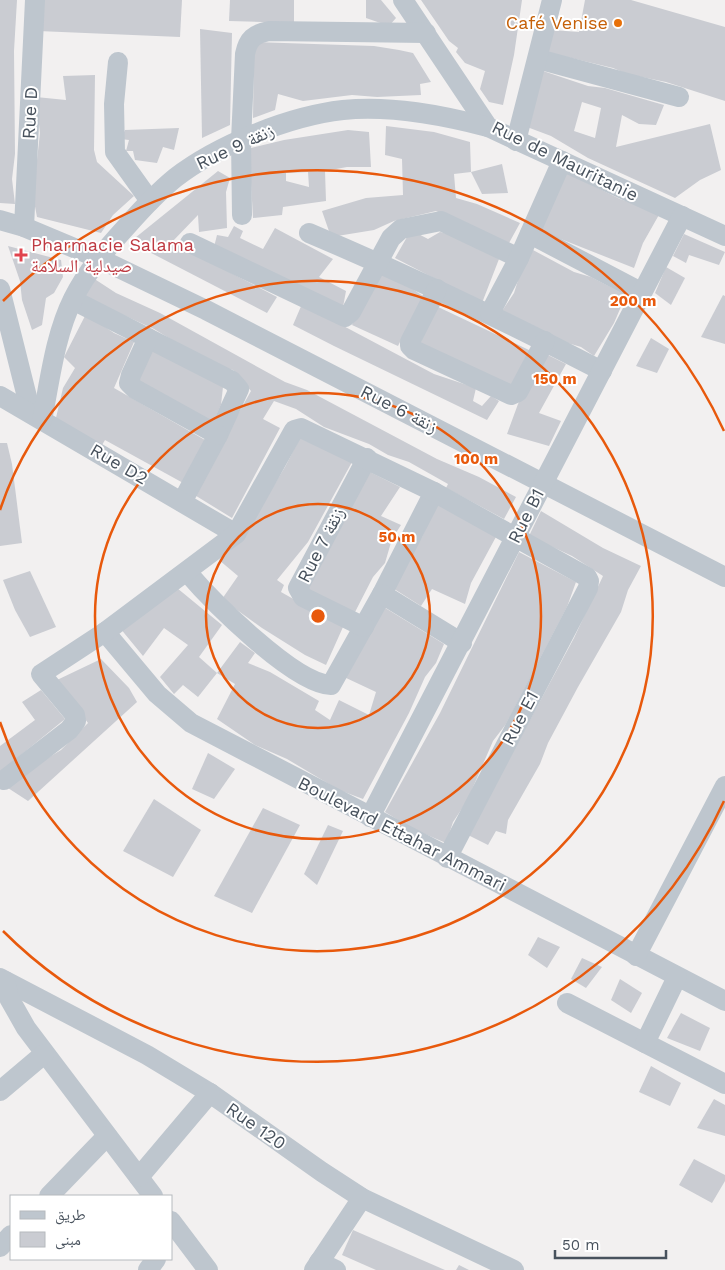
<svg xmlns="http://www.w3.org/2000/svg" width="725" height="1270" viewBox="0 0 725 1270" font-family="'Work Sans','Noto Naskh Arabic',sans-serif">
<rect width="100%" height="100%" fill="#f2f0f0"/>
<g fill="#caccd2" fill-rule="evenodd">
<polygon points="0,0 17,0 14,51 15,154 12,179 15,204 0,203"/>
<polygon points="39,0 182,0 180,37 38,31"/>
<polygon points="230,0 294,0 294,23 229,21"/>
<polygon points="366,0 381,0 396,18 389,26 366,18"/>
<polygon points="421,0 522,0 514,55 503,105 489,102 480,89 485,71 465,63 456,52 458,48 449,41"/>
<polygon points="585,0 631,0 725,27 725,101 666,82 627,74 613,68 546,52 552,30 579,32"/>
<polygon points="200,29 232,33 230,125 202,138"/>
<polygon points="254,42 374,46 399,50 413,53 431,82 420,84 421,95 377,97 352,95 303,101 278,94 275,110 253,118"/>
<path d="M540,70L588,86L605,88L664,105L656,125L639,124L622,115L616,147L710,124L721,170L700,180L675,198L588,158L551,136L527,127ZM582,102L601,108L595,138L574,131Z"/>
<polygon points="95,75 94,150 97,162 134,196 113,215 101,233 37,217 33,196 40,133 36,97 66,100 63,76"/>
<polygon points="386,126 434,132 470,142 471,172 454,174 456,198 477,204 520,223 509,243 436,211 394,221 374,230 331,237 322,211 366,198 403,195 402,159 385,155"/>
<polygon points="179,128 174,150 163,147 157,163 135,160 133,151 126,151 129,140 121,139 125,130"/>
<path d="M348,130L369,132L371,167H347L325,171L326,201L283,207L282,215L253,218L250,165L251,148L284,140ZM308,172L309,187L286,181V173Z"/>
<polygon points="502,164 508,193 482,194 471,172"/>
<polygon points="218,171 230,178 226,192 227,228 199,232 198,215 172,242 277,297 267,313 130,242"/>
<polygon points="567,173 620,199 660,213 643,243 634,268 538,230"/>
<polygon points="234,226 243,231 240,238 263,249 275,228 333,259 319,277 346,291 343,307 214,247 217,235 228,237"/>
<polygon points="411,230 428,239 440,232 460,237 499,259 482,303 395,258"/>
<polygon points="684,234 725,252 719,265 689,255 686,263 673,256"/>
<polygon points="8,246 61,260 63,277 54,293 46,298 42,325 32,330 22,300 20,281"/>
<polygon points="533,250 574,272 591,277 626,295 614,323 594,356 581,347 561,341 502,311 514,293 521,271"/>
<polygon points="666,267 685,278 671,305 655,293"/>
<polygon points="379,272 402,282 423,296 398,346 352,325"/>
<polygon points="93,278 116,293 160,313 285,382 307,390 437,459 479,477 516,497 504,519 446,488 448,484 409,462 388,455 369,444 324,427 296,409 274,401 263,419 280,428 232,518 193,494 251,391 233,370 213,365 154,329 84,297"/>
<polygon points="723,295 725,296 725,344 701,337"/>
<polygon points="302,304 434,374 476,388 473,401 482,406 491,396 499,401 487,420 334,346 293,325"/>
<polygon points="436,306 531,351 512,388 420,344"/>
<polygon points="86,314 114,333 134,342 114,388 205,440 185,484 105,440 102,445 55,422 63,388 75,368 64,357"/>
<polygon points="651,338 669,349 657,373 636,366"/>
<polygon points="152,346 223,387 221,405 213,422 134,380"/>
<polygon points="544,353 566,364 539,413 561,421 549,446 507,434 518,404"/>
<polygon points="300,438 352,462 308,542 277,580 284,585 281,592 343,627 326,665 305,655 262,628 222,599 238,576 219,560 238,544 285,467"/>
<polygon points="0,443 7,443 12,464 22,543 0,546"/>
<polygon points="364,469 400,487 381,516 401,525 392,539 385,563 373,577 354,614 302,586"/>
<polygon points="438,503 497,535 471,583 465,604 432,589 421,606 391,587 422,537"/>
<polygon points="541,511 603,548 641,566 628,590 621,612 578,687 548,743 540,764 508,820 506,834 496,831 488,845 468,835 574,638 603,576 572,556 529,536"/>
<polygon points="519,552 576,582 567,607 506,724 493,741 467,801 453,822 446,843 413,829 385,812 440,713"/>
<polygon points="30,571 56,627 30,637 15,610 3,580"/>
<polygon points="177,588 222,625 199,657 217,673 198,697 183,685 174,694 160,677 188,645 164,628 143,656 120,628"/>
<polygon points="382,606 444,644 436,663 425,677 409,713 363,799 339,790 287,759 255,745 217,719 235,684 217,673 240,642 255,653 248,663 270,672 319,701 315,710 330,720 339,700 369,715 376,692 344,677"/>
<polygon points="101,659 129,688 137,702 28,801 8,788 33,767 61,750 88,723 57,680"/>
<polygon points="41,690 65,719 0,772 0,746 35,720 22,702"/>
<polygon points="208,753 235,769 214,799 192,789"/>
<polygon points="154,799 201,830 173,877 123,851"/>
<polygon points="263,808 300,825 252,913 214,896"/>
<polygon points="328,825 343,831 317,885 304,874"/>
<polygon points="538,937 560,947 547,968 528,955"/>
<polygon points="582,958 602,967 586,988 571,979"/>
<polygon points="620,979 642,993 631,1013 611,1000"/>
<polygon points="681,1013 710,1028 700,1051 667,1038"/>
<polygon points="651,1066 681,1083 670,1106 639,1092"/>
<polygon points="714,1099 725,1105 725,1136 697,1128"/>
<polygon points="694,1159 725,1175 725,1181 712,1203 679,1185"/>
<polygon points="353,1230 445,1270 376,1270 342,1255"/>
<polygon points="459,1265 469,1270 456,1270"/>
</g>
<g fill="none" stroke-linecap="round" stroke-linejoin="round">
<g stroke="#bec6ce" stroke-width="20">
<polyline points="403,0 488,127 725,236"/>
<polyline points="538,59 679,97"/>
<polyline points="118,62 114,104 115,152 150,201"/>
<polyline points="516,141 552,0"/>
<path d="M242,215L241,140L245,54C248,39 254,34 269,31L426,33"/>
<polyline points="0,220 24,227 98,258 206,310 725,577"/>
<polyline points="24,227 35,0"/>
<path d="M309,233C408,275 506,321 602,371"/>
<polyline points="530,234 641,292"/>
<polyline points="190,243 345,317 351,312 391,238 401,229 441,221 519,258"/>
<polyline points="0,289 31,413"/>
<polyline points="437,289 410,342 410,346 414,350 511,395 518,392 545,341"/>
<polyline points="73,300 232,381 239,389 218,435 182,502"/>
<polyline points="490,313 519,258 562,161"/>
<polyline points="148,338 131,375 129,383 135,389 218,435"/>
<polyline points="0,396 236,534"/>
<path d="M42,420C50,380 55,335 73,299C87,271 106,249 127,226C142,209 158,192 175,178C218,145 289,116 343,110C391,105 442,115 488,127"/>
<path d="M187,572C211,600 294,684 331,685L382,594L434,492"/>
<polyline points="382,594 462,643"/>
<polyline points="364,627 303,597 298,588 367,458"/>
<polyline points="105,632 157,694 191,723 725,1001"/>
<polyline points="4,780 69,730 76,721 75,715 41,674 105,632 236,534 294,430 301,428 434,492 587,577 589,581 588,588 447,858"/>
<polyline points="370,817 682,216"/>
<polyline points="636,956 725,786"/>
<polyline points="0,978 147,1055 210,1093 322,1172 362,1198 514,1270"/>
<polyline points="5,981 9,998 26,1028 153,1196"/>
<polyline points="567,1003 725,1084"/>
<polyline points="645,1043 677,977"/>
<polyline points="0,1091 44,1054"/>
<polyline points="139,1177 210,1093"/>
<polyline points="49,1196 107,1136"/>
<polyline points="171,1221 208,1270"/>
<polyline points="0,1247 11,1235"/>
<polyline points="319,1262 336,1270"/>
<polyline points="148,1270 156,1259"/>
<polyline points="314,1270 362,1198"/>
</g>
</g>
<g fill="none" stroke="#e8590c" stroke-width="2.5">
<circle cx="318" cy="616" r="112"/>
<circle cx="318" cy="616" r="223"/>
<path d="M0 510A335 335 0 1 1 0 722"/>
<path d="M724 801A446 446 0 0 1 3 931M3 301A446 446 0 0 1 724 431"/>
</g>
<circle fill="#e8710a" stroke="#fff" stroke-width="2" cx="618" cy="23" r="5"/>
<path fill="#e0444e" stroke="#fff" stroke-width="2" d="M18.5 247.5h5v5h5v5h-5v5h-5v-5h-5v-5h5z"/>
<g text-anchor="middle" stroke-width="4" stroke-linejoin="round" paint-order="stroke">
<g font-size="18" fill="#c56008" stroke="#fff" text-anchor="end">
<text x="608" y="29">Café Venise</text>
</g>
<g font-size="18" fill="#48525d" stroke="#fff">
<text transform="translate(30 113) rotate(-87)" y="6">Rue D</text>
<text transform="translate(235 147) rotate(-25)" y="6">Rue 9 زنقة</text>
<text transform="translate(565 161) rotate(26)" y="6">Rue de Mauritanie</text>
<text transform="translate(399 409) rotate(27)" y="6">Rue 6 زنقة</text>
<text transform="translate(119 464) rotate(30)" y="6">Rue D2</text>
<text transform="translate(526 516) rotate(-63)" y="6">Rue B1</text>
<text transform="translate(321 545) rotate(-63)" y="6">Rue 7 زنقة</text>
<text transform="translate(520 718) rotate(-62)" y="6">Rue E1</text>
<text transform="translate(402 834) rotate(27)" y="6">Boulevard Ettahar Ammari</text>
<text transform="translate(256 1126) rotate(35)" y="6">Rue 120</text>
</g>
<g font-size="18" fill="#be3a42" stroke="#fff" text-anchor="start">
<text x="31" y="251">Pharmacie Salama<tspan x="31" dy="21">صيدلية السلامة</tspan></text>
</g>
</g>
<circle cx="318" cy="616" r="8" fill="#e8590c" stroke="#fff" stroke-width="2.5"/>
<g font-size="15" text-anchor="middle" font-weight="bold" fill="#e8590c" stroke="#fff" stroke-width="4" stroke-linejoin="round" paint-order="stroke">
<text x="633" y="306">200 m</text>
<text x="555" y="384">150 m</text>
<text x="476" y="464">100 m</text>
<text x="397" y="542">50 m</text>
</g>
<rect x="10" y="1195" width="162" height="65" fill="#ffffff" stroke="#b6babe"/>
<rect x="20" y="1211" width="25" height="8" fill="#bec6ce" stroke="#b6babe"/>
<text x="55" y="1220" font-size="15" fill="#48525d">طريق</text>
<rect x="20" y="1232" width="25" height="15" fill="#caccd2" stroke="#b6babe"/>
<text x="55" y="1245" font-size="15" fill="#48525d">مبنى</text>
<path d="M555 1250v8h111v-8" fill="none" stroke="#48525d" stroke-width="2.5"/>
<text x="562" y="1250" font-size="15" fill="#48525d" stroke="#ffffff" stroke-width="4" paint-order="stroke">50 m</text>
</svg>
